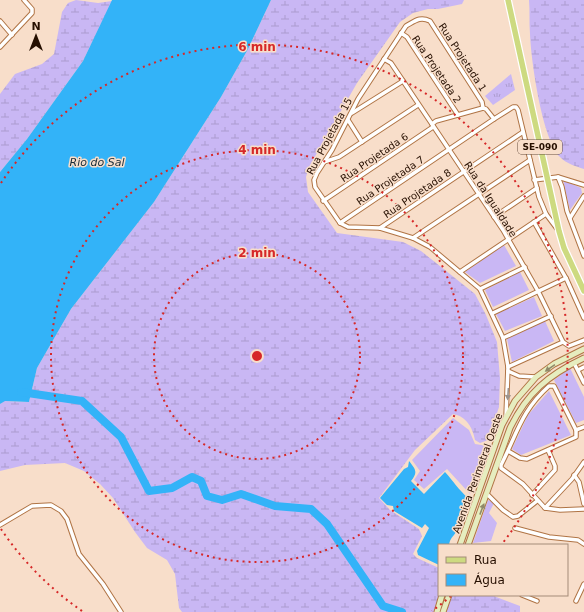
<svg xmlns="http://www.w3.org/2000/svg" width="584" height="612" viewBox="0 0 584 612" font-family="'DejaVu Sans',sans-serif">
<defs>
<pattern id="wetland-marsh" width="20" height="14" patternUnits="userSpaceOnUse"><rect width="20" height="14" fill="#c9b7f4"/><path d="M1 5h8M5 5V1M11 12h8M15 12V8" fill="none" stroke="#ac9ccf"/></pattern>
<pattern id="park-tufts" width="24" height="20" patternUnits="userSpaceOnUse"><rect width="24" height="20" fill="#c9b7f4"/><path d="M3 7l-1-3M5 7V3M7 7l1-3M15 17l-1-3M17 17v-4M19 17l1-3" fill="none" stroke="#ac9ccf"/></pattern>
</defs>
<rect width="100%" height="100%" fill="#f8deca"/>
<g fill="#c9b7f4">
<polygon points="563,180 581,188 582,193 570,210"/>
<polygon points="504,245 516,266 480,283 465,272"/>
<polygon points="520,272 529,290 493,307 485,290"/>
<polygon points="534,297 542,316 505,331 496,314"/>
<polygon points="545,321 554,341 512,362 507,339"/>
<polygon points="570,368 584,397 584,420 576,423 554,380"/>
<polygon points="549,391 571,435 521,455 512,449 528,415"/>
<polygon points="453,418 469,430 475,444 488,446 470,494 447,469 424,489 414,480 420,471 412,460"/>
<polygon points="488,500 494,503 489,513 497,523 491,541 473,543"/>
</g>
<g fill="url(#wetland-marsh)">
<polygon points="76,0 98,3 112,1 83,61 27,139 0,172 0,94 15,74 42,64 54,54 62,12 68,3"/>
<path d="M271,0H464L462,4L438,9H428L413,13L400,22L357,83L309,167L306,177L308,192L337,233L403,242L421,251L475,294L486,315L497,342L500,378L499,407L488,440L480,443L475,440C473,428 466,416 453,414L415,450L379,498L390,510L419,529L422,536L413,554L417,558L439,568V595H491L520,606V612H182L179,608L175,574L167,560L147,548L135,532L113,498L100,484L84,471L65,463L25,465L0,471V404L4,401L29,402L37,368L71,309L154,202L221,97L248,49Z"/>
<path d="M529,0H584V169C575,166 567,164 560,157C542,139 531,60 530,34C529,22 530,11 529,0Z"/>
</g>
<polygon fill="url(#park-tufts)" points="511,74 515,90 493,105 485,96"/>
<g fill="#33b3f8">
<polygon points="112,0 271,0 248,49 221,97 154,202 71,309 37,368 29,402 5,401 0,404 0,172 27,139 83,61"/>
<path d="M409,461C416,470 418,472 411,481L424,494L445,472C453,481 459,490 468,498C465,509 462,521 456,532C453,537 450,538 449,545H439V565L418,555L417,551L429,528L425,524L422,528L394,511L393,506L387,505L380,498L404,469L408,467Z"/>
</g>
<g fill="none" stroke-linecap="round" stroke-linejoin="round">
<polyline stroke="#33b3f8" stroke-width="8" points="21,392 82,401 121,437 149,491 172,488 192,477 201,481 207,496 222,500 241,494 275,506 311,509 327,524 383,606 402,612"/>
<g stroke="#b07445" stroke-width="5.5">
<g id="street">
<polyline points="0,21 12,35"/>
<polyline points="401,33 407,37 458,115"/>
<polyline points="0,47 32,13 32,9 24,0"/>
<polyline points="384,59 391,63 503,230 538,291 563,342 569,346 584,340"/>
<path d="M483,108L482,102L430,21C420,16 415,21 406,26L358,99L332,150L317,173L314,180L315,187L340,223L348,227L380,228L413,238L430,247L480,289L503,338L508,367L506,416"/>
<polyline points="352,113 403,81"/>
<polyline points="348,120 362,142"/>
<polyline points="432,124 436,121 483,108 486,109 494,119"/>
<polyline points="324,162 339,157 418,105"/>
<polyline points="558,177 562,187 567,211 584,256"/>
<polyline points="534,180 558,177 584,185"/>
<polyline points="323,201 433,127"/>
<polyline points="494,217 537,188"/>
<polyline points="570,218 584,196"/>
<polyline points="534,222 566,278 584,318"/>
<polyline points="340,223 494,119 513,107 516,107 518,110 539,197 546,214 558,230"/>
<polyline points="380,228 523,132"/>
<polyline points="413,238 530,160"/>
<polyline points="460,272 546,214"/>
<polyline points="480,289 525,267"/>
<polyline points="493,313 566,278"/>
<polyline points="503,338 551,316"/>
<polyline points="574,363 584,383"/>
<polyline points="508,367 563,342"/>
<polyline points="578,370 584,367"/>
<polyline points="508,371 519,376 535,377"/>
<polyline points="576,430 584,427"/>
<path d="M508,451L520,458L527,459L576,437V430L554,386H549C521,411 517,434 501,465V468L523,484L545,508L560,510L584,509"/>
<polyline points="574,475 579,482 584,504"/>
<polyline points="487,494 503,510 513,517 518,516 537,501"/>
<polyline points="532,495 555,470 555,466 548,450"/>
<polyline points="545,508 572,479 584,462"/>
<polyline points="0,525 32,506 51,505 61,511 67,519 79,554 103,584 121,612"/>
<polyline points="515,528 549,537 578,540 584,544"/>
<polyline points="522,595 537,601"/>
<polyline points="576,601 584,584"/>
</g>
</g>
<g stroke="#b07445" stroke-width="7">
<g id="secondary">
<polyline points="460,545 502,425 515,401 536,377 554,364 584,349"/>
<path d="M468,545L510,428C527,393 548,375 584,358"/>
<polyline points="437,612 442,595"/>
<polyline points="443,612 449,595"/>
</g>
</g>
<g stroke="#fff" stroke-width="8">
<polyline id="primary" points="508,0 559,231 564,248 584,291"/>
</g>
<use href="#street" stroke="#fff" stroke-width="3.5"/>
<use href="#secondary" stroke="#e6edbf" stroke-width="5"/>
<use href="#primary" stroke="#cdda80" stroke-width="5.5"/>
</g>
<defs><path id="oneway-solid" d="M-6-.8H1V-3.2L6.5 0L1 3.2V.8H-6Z"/></defs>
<g fill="#908969">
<use href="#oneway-solid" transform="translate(550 368) rotate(145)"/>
<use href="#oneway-solid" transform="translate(482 509) rotate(-69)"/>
</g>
<use fill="#9d938c" href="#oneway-solid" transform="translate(508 394) rotate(94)"/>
<g fill="none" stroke="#d62828" stroke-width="2" stroke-dasharray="2 4">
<circle cx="257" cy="356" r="103"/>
<circle cx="257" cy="356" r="206"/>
<path d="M451 596A309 309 0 0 1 432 611M82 611A309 309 0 0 1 1 529M1 183A309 309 0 1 1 502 544"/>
</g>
<g text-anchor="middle" stroke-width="3" stroke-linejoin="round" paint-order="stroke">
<rect fill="#f8deca" stroke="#654d3d" stroke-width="1" x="518" y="140" width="44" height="14" rx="3"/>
<g font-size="9" font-weight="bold" fill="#260f00">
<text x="540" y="150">SE-090</text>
</g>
<g font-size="10" fill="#260f00" stroke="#f8deca">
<text transform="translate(463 57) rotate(57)" y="4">Rua Projetada 1</text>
<text transform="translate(437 69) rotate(56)" y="4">Rua Projetada 2</text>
<text transform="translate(329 136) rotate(-62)" y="4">Rua Projetada 15</text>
<text transform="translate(374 157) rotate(-34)" y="4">Rua Projetada 6</text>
<text transform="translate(390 180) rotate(-34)" y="4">Rua Projetada 7</text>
<text transform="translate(417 193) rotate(-34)" y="4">Rua Projetada 8</text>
<text transform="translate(491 199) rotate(57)" y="4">Rua da Igualdade</text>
<text transform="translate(477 473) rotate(-70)" y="4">Avenida Perimetral Oeste</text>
</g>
<g font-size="11" font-style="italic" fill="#192d3a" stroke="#f8deca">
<text x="97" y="166">Rio do Sal</text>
</g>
</g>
<circle cx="257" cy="356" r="6" fill="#d62828" stroke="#f8deca" stroke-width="2"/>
<g font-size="12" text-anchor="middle" font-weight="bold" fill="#d62828" stroke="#f8deca" stroke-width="3" stroke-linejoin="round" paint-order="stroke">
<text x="257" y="51">6 min</text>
<text x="257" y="154">4 min</text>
<text x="257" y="257">2 min</text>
</g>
<rect x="438" y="544" width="130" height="52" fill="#f8deca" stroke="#a48b79"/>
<rect x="446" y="557" width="20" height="6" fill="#cdda80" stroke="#a48b79"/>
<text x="474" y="564" font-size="12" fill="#260f00">Rua</text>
<rect x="446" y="574" width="20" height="12" fill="#33b3f8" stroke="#a48b79"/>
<text x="474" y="584" font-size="12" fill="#260f00">Água</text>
<g transform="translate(36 36)" stroke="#f8deca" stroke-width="3" paint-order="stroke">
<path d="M0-3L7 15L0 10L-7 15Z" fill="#260f00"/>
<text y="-6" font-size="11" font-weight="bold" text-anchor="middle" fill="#260f00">N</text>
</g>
</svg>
